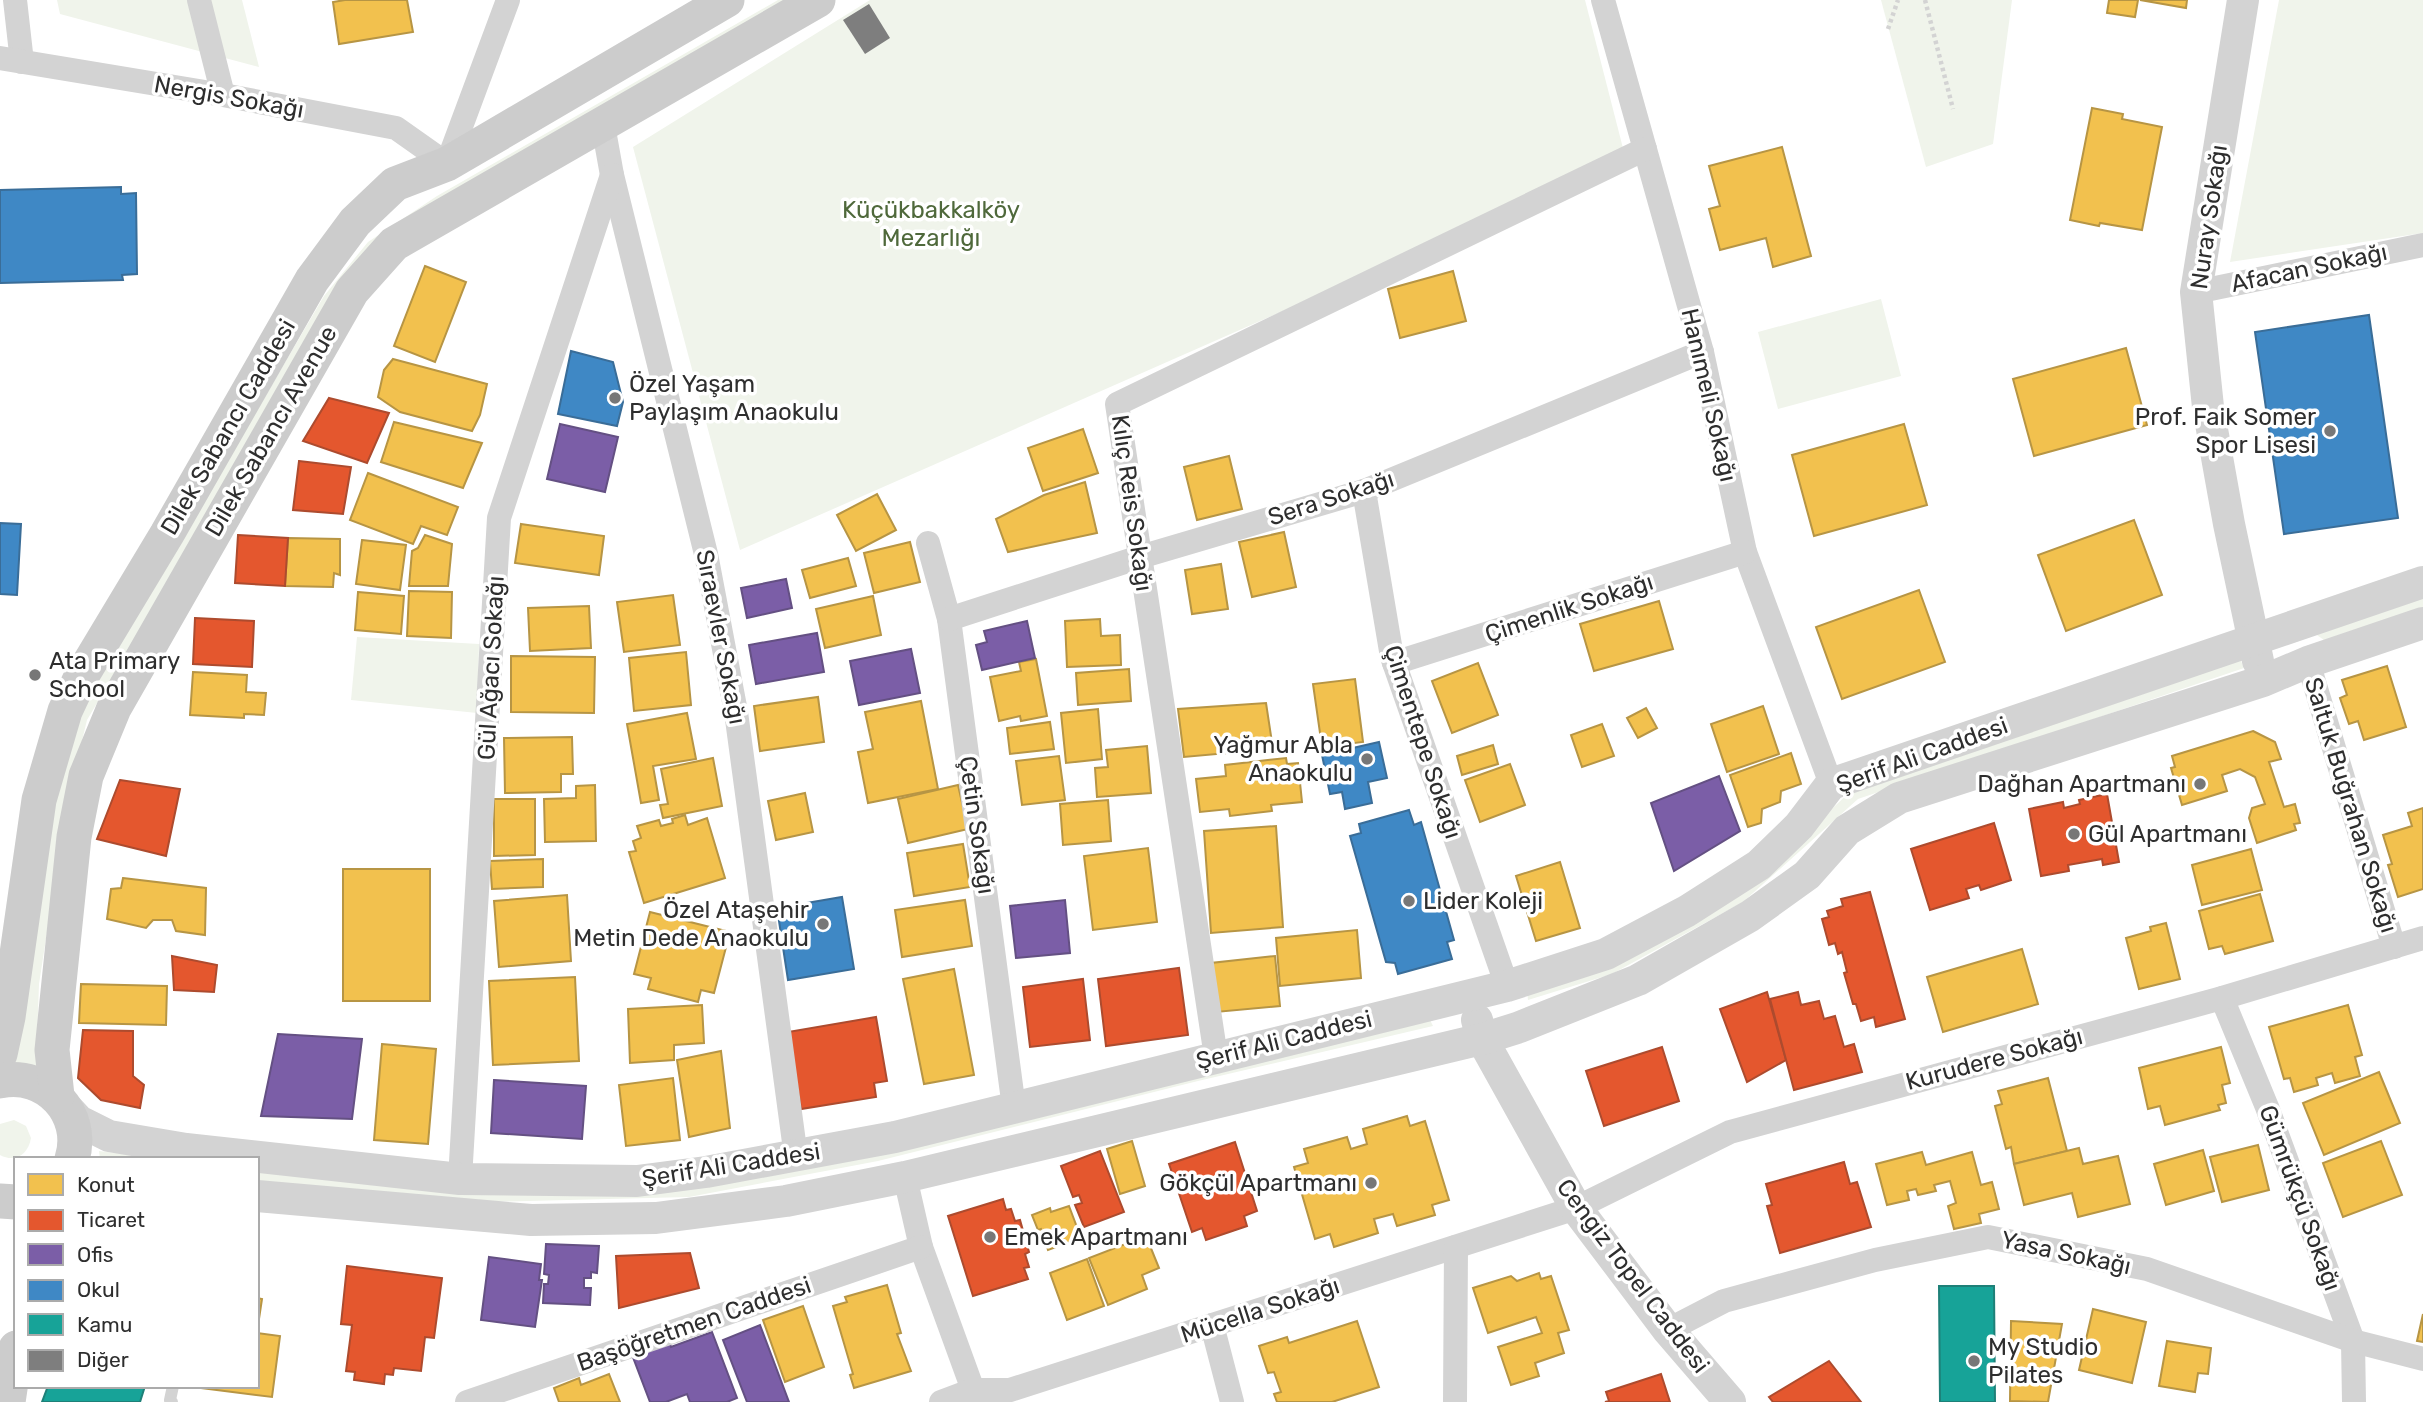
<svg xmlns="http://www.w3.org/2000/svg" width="2423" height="1402" viewBox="0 0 2423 1402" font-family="Rubik,sans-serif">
<rect width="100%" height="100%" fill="#fff"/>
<g fill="#f0f4eb">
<polygon points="57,0 242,0 259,67 60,14"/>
<polygon points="778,0 794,0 341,293 87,720 67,802 39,984 36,1070 13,1068 58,778 78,716 324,296 368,242 437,196"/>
<polygon points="870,0 1585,0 1626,160 740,550 633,147"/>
<polygon points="1881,0 2012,0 1993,144 1926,167"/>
<polygon points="2279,0 2423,0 2423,233 2230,262"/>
<polygon points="1881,299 1901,376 1778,409 1758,332"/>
<polygon points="2423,597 2423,607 2324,640 2314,633"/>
<polygon points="357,637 479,644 477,713 351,700"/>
<polygon points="2240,659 2244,668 1858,799 1743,902 1612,974 1528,1000 1527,991 1789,849 1852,790"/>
<polygon points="1429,1018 1433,1026 1198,1081 878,1161 689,1197 443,1203 257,1181 257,1169 687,1186"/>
<path d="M14,1120L26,1126L31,1138C28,1155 15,1163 0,1155V1124Z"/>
<polygon points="99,1151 168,1159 100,1159"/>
</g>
<g fill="#f2c14e" stroke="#b79544" stroke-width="2">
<polygon points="345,0 407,0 413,32 339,44 333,2"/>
<polygon points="2109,0 2138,0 2135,17 2107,13"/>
<polygon points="2140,0 2187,0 2186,8"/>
<polygon points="2092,108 2123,114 2122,119 2162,127 2142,230 2100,223 2099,226 2070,220"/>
<polygon points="1782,147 1811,256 1773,267 1766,238 1720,250 1709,209 1720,206 1709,166"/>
<polygon points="425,266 466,282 435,362 394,346"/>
<polygon points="1453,271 1466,321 1400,338 1388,289"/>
<polygon points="2126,348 2147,425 2034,456 2013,379"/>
<polygon points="393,359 487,384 480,415 472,431 400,412 378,397 384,370"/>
<polygon points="394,422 482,443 463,488 381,462"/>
<polygon points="1904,424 1927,505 1814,536 1792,455"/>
<polygon points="1083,429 1098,473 1043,491 1028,448"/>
<polygon points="1229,456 1242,509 1197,520 1184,467"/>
<polygon points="368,473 458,507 447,535 421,526 413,544 350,520"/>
<polygon points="1085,482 1097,533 1008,552 996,519 1044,495"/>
<polygon points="877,494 896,530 856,551 837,515"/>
<polygon points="2134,520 2162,595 2066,631 2038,555"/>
<polygon points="521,524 604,536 599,575 515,563"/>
<polygon points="1284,532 1296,587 1252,597 1239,542"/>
<polygon points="425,535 452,544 448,586 409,586 412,551 418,548"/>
<polygon points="288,538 340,539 340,575 334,573 333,587 285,586"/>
<polygon points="362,540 406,545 400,590 356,584"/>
<polygon points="910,542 920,582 874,593 864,553"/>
<polygon points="848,558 856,586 810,598 802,570"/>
<polygon points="1221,564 1228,609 1192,614 1185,570"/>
<polygon points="1919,590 1945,662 1842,699 1816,627"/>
<polygon points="409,591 452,592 451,638 407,636"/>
<polygon points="358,592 404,596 401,634 355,630"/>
<polygon points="673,595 680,645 624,652 617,602"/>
<polygon points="873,596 881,635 825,648 816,609"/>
<polygon points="1659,601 1673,649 1594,671 1580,624"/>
<polygon points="589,606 591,648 530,651 528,608"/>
<polygon points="1100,619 1101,636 1120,635 1121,665 1067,667 1065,621"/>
<polygon points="686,652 691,705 634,711 629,658"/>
<polygon points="511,656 595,657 594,713 511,712"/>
<polygon points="1036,659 1047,716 1021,721 1020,716 999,721 990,677 1021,671 1019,662"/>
<polygon points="1478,663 1498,715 1452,733 1432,681"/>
<polygon points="2387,666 2406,727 2364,740 2358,721 2349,724 2340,698 2347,695 2342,680"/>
<polygon points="1129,669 1131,701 1078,705 1076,673"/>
<polygon points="193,672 247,675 246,692 266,693 264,715 244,714 244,718 190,715"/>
<polygon points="1355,679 1363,742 1322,747 1313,684"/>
<polygon points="818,697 824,742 760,751 754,706"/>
<polygon points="921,701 938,789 868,803 858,752 873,749 865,712"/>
<polygon points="1266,703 1273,749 1184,757 1178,709"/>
<polygon points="1763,706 1779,754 1727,772 1711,724"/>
<polygon points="1646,708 1657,728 1638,738 1627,718"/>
<polygon points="1098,709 1102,759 1066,763 1061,713"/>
<polygon points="687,713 696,759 653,766 659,800 641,803 627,724"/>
<polygon points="1050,722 1054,749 1010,754 1007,728"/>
<polygon points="1602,724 1614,756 1582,767 1571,735"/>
<polygon points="2253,731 2275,742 2281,759 2269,762 2284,807 2295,804 2300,823 2294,824 2296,830 2257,843 2249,818 2252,808 2265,804 2255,777 2240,769 2222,775 2227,791 2182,805 2171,768 2175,767 2172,756"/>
<polygon points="572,737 573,774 561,774 561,792 505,793 504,738"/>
<polygon points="1493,745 1498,764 1462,775 1457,756"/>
<polygon points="1147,746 1151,793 1097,797 1095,768 1108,767 1106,750"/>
<polygon points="1791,753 1801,784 1781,791 1780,802 1762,809 1761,823 1748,827 1730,775"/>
<polygon points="1059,756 1065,800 1022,805 1016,761"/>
<polygon points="713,758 722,806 663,818 660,805 668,804 661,769"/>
<polygon points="1286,758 1287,764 1298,763 1302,802 1271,805 1272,811 1230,816 1229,809 1200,812 1196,779 1226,776 1225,765"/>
<polygon points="1510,764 1525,805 1480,822 1465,780"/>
<polygon points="595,785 596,841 545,842 544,799 576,798 576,786"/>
<polygon points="958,785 968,829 908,843 898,799"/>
<polygon points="805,793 813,832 776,840 768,801"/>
<polygon points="494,799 535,799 535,855 494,856"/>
<polygon points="1108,800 1111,841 1063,845 1060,804"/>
<polygon points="2423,808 2423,889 2398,897 2388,865 2392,864 2383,835 2412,826 2408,813"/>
<polygon points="685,815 688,825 707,818 725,878 644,903 629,852 636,851 633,841 641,838 637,826 659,820 661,826 673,823 672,819"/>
<polygon points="1276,826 1283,927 1211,933 1204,831"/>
<polygon points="963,844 970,887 914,896 907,853"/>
<polygon points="1148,848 1157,922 1093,930 1084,856"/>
<polygon points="2251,849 2262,890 2202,905 2192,865"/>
<polygon points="543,859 543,887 492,889 490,861"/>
<polygon points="1560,862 1580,928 1536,941 1516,876"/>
<rect x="343" y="869" width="87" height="132"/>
<polygon points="123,878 206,888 205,935 176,931 172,920 153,920 146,928 107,919 111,889 121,888"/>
<polygon points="2260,894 2273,941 2225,954 2222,946 2209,949 2199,911"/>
<polygon points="567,895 571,961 499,967 494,901"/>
<polygon points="965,900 972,946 902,957 895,910"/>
<polygon points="650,912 730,932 714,993 701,990 698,1002 648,989 651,978 634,974"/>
<polygon points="2166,923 2180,979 2139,989 2126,938 2151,931 2150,927"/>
<polygon points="1357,930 1361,978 1280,986 1276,938"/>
<polygon points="2022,949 2038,1004 1943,1032 1927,977"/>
<polygon points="1275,956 1280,1006 1216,1012 1211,963"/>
<polygon points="954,969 974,1075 924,1084 903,979"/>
<polygon points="575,977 579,1061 493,1065 489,981"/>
<polygon points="81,984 167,986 166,1025 79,1023"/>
<polygon points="702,1005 704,1043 674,1045 674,1060 630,1063 628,1009"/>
<polygon points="2348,1005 2362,1055 2355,1057 2360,1076 2335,1083 2332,1073 2316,1078 2318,1085 2294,1092 2290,1078 2284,1079 2269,1027"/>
<polygon points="382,1044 436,1049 428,1144 374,1140"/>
<polygon points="2221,1047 2230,1083 2222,1085 2226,1103 2218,1105 2220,1110 2165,1125 2160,1106 2148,1109 2139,1068"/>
<polygon points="721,1051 730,1128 689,1137 677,1060"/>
<polygon points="2379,1072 2400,1123 2324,1155 2303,1103"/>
<polygon points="673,1078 680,1140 626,1146 619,1085"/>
<polygon points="2048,1078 2067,1151 2014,1164 2011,1147 2006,1149 1995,1106 2002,1104 1998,1091"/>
<polygon points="1407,1116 1410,1126 1425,1121 1449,1200 1432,1205 1435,1215 1397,1226 1393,1214 1374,1219 1378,1233 1334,1247 1330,1234 1315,1239 1294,1167 1308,1163 1304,1149 1347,1137 1351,1149 1367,1144 1363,1129"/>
<polygon points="1132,1141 1145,1186 1120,1194 1107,1149"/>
<polygon points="2381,1141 2402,1195 2343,1217 2323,1163"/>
<polygon points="2258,1145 2269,1190 2222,1202 2210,1157"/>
<polygon points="2079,1148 2083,1164 2118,1156 2130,1204 2078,1217 2072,1193 2024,1205 2014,1164"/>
<polygon points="2203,1150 2214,1191 2166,1205 2154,1164"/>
<polygon points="1922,1152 1926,1165 1972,1152 1981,1185 1992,1182 1999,1209 1979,1214 1981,1223 1954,1229 1948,1206 1956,1203 1950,1181 1934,1185 1936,1191 1918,1195 1916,1189 1907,1191 1909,1200 1887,1205 1876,1164"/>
<polygon points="1069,1206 1081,1238 1048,1250 1041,1229 1038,1230 1032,1215 1050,1208 1051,1212"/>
<polygon points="1146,1236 1159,1268 1142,1275 1147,1289 1108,1305 1089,1258"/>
<polygon points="1087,1259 1104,1306 1067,1320 1050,1273"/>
<polygon points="1539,1273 1541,1279 1551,1276 1569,1330 1558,1333 1564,1353 1535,1363 1539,1376 1511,1385 1498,1347 1542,1333 1536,1317 1488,1333 1473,1288 1511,1276 1517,1281"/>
<polygon points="887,1285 901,1333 897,1334 911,1371 854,1388 850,1375 853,1374 833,1306 847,1302 845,1297"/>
<polygon points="257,1298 262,1299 257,1332"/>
<polygon points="803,1306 824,1367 785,1382 763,1320"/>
<polygon points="2093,1309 2146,1322 2132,1383 2079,1370"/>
<polygon points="2423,1314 2423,1342 2417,1341"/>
<polygon points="1357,1321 1379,1387 1332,1402 1277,1402 1274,1394 1281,1392 1274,1372 1268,1373 1259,1346 1287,1337 1289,1343"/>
<polygon points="2011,1321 2062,1324 2048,1402 2010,1401"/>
<polygon points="257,1333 280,1336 272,1397 193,1387 257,1386"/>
<polygon points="2167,1341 2211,1348 2208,1374 2198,1373 2195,1392 2159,1386"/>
<polygon points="609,1374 620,1402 559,1402 554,1388 579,1378 581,1385"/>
</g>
<g fill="#e4572e" stroke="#ad4b2e" stroke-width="2">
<polygon points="329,398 389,413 367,463 303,441"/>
<polygon points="299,461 351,467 343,514 293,510"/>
<polygon points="238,535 288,538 285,586 235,583"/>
<polygon points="195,618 254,621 252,667 193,664"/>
<polygon points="120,780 180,789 166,856 97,839"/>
<polygon points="2107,794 2119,862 2103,865 2102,859 2068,865 2069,871 2041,876 2029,809 2063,802 2064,808 2080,804 2079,800"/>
<polygon points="1994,823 2011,880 1981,890 1979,885 1966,889 1969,898 1930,910 1911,849"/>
<polygon points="1870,892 1905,1019 1876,1027 1874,1017 1861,1021 1856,1004 1853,1004 1844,973 1847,972 1842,952 1838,954 1835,943 1829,945 1822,919 1829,917 1827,911 1843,906 1841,899"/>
<polygon points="172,956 217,965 214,992 174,990"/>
<polygon points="1179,968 1188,1035 1106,1046 1098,979"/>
<polygon points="1083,979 1090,1040 1030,1047 1023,987"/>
<polygon points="1767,992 1786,1060 1747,1082 1720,1009"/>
<polygon points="1798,992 1801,1005 1819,1001 1824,1019 1835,1016 1844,1047 1854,1044 1862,1072 1794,1090 1770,999"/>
<polygon points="876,1017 887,1081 874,1083 876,1097 801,1109 788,1032"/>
<polygon points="83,1030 133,1031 133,1076 144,1085 140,1108 101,1100 78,1078"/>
<polygon points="1662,1047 1679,1101 1604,1126 1586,1071"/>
<polygon points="1235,1142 1257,1211 1244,1216 1247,1226 1206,1240 1202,1228 1192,1232 1169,1164"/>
<polygon points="1100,1151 1124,1212 1084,1227 1075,1205 1082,1203 1079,1195 1073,1197 1061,1166"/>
<polygon points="1844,1162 1850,1184 1857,1182 1871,1227 1780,1253 1767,1206 1772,1205 1766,1184"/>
<polygon points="1003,1199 1006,1210 1011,1209 1015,1221 1020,1220 1029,1252 1025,1254 1029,1267 1024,1268 1028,1279 973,1296 948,1216"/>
<polygon points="690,1253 699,1288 619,1308 616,1256"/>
<polygon points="347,1266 442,1278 434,1338 425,1337 421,1371 394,1368 393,1375 385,1374 384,1384 354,1380 355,1372 346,1371 352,1325 341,1324"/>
<polygon points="1829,1361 1861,1402 1773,1402 1769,1397"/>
<polygon points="1661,1374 1670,1402 1605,1402 1609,1401 1606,1392"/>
</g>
<g fill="#7b5ea7" stroke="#645083" stroke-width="2">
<polygon points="560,424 618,437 605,492 547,479"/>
<polygon points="786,579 792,608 747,618 741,588"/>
<polygon points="1027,621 1035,658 982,670 976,645 987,642 984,631"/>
<polygon points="817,633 824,672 756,684 749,645"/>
<polygon points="911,649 920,693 859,705 850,661"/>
<polygon points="1719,776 1740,831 1674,871 1651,803"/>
<polygon points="1065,900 1070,953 1016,958 1010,906"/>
<polygon points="278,1034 362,1039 352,1119 261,1116"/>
<polygon points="494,1080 586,1086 582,1139 491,1133"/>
<polygon points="546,1244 599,1246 597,1273 591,1272 591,1278 584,1278 584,1288 591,1288 590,1305 543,1303 544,1284 548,1284 549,1275 544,1274"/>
<polygon points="489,1257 541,1264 539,1280 542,1280 535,1327 481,1320"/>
<polygon points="760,1325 789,1402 747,1402 723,1340"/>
<polygon points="712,1332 737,1398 727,1402 690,1402 687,1394 666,1402 650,1402 631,1352 668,1338 671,1347"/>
</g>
<g fill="#3f88c5" stroke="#3a6d98" stroke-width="2">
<polygon points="121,187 121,194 136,193 137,274 122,275 123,280 0,283 0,190"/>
<polygon points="2369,315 2398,518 2284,534 2255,332"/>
<polygon points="571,351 613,362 623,402 617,426 558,414"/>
<polygon points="0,523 21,524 17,595 0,594"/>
<polygon points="1379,742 1387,778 1368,782 1372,803 1345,809 1342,792 1330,794 1322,755"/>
<polygon points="1409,810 1414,825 1421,822 1454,940 1447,942 1452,959 1398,974 1395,963 1386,962 1350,836 1361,833 1359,824"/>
<polygon points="842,897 854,969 788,980 777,908"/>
</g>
<g fill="#17a398" stroke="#1e8078" stroke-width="2">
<polygon points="1939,1286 1994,1286 1995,1402 1940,1402"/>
<polygon points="48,1386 145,1386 140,1402 42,1402"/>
</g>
<polygon fill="#7e7e7e" points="869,4 890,38 865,54 843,20"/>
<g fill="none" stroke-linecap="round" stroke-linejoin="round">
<g stroke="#d3d3d3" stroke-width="4.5" stroke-dasharray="3.5 3.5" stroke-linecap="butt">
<polyline points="1925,0 1953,109"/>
<polyline points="1888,29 1898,0"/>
</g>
<polyline stroke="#d3d3d3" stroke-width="12" points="172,1402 170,1400 173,1386"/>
<g stroke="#d3d3d3" stroke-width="24">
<polyline points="15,0 22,62"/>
<polyline points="199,0 223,95"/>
<polyline points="1603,0 1702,352 1745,552 1831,784"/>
<polyline points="0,58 223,95 396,128 447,164 508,0"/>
<polyline points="603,125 612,175 706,554 736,712 796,1157"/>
<polyline points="2196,292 2423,245"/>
<polyline points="1364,491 1392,657 1507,986"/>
<polyline points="928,543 949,619 1014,1108"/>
<polyline points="949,619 1140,557 1364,491 1702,352"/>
<polyline points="2308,662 2394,947"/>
<polyline points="1394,663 1745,552"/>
<polyline points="2222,998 2267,1107 2353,1341 2354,1402"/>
<polyline points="1216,1057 1117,404 1645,149"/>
<polyline points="905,1177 921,1247 973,1390 975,1402"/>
<polyline points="460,1179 499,518 612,175"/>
<polyline points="1212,1325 1232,1402"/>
<polyline points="1668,1330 1724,1301 1875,1260 1988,1237 2147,1269 2353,1341 2423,1359"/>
<polyline points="467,1402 921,1247"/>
<polyline points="941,1402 973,1390 1010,1390 1576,1208 1730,1132 2222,998 2423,938"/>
<polyline points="1455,1402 1456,1247"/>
</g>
<g stroke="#d3d3d3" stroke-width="32">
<polyline points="2243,0 2196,292 2208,407 2229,524 2258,661"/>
<polyline points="1477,1020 1482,1039 1576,1208 1668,1330 1730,1402"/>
<polyline points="67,1108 79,1121 109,1136 186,1149 460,1179 637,1181 706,1172 895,1137 1507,986 1606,954 1687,911 1759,865 1799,826 1831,784 2423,582"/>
<polyline points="257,1196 531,1220 656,1218 786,1201 905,1177 1482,1039 1517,1028 1638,980 1750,916 1807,875 1847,830 1899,798 2263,681 2308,662 2423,623"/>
</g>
<g stroke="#ccc" stroke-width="35">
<polyline points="0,1054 8,1017 39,800 65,711 81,677 167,534 312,280 355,222 395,184 447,164 727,0"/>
<path d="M0,1081C46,1071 86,1114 72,1159"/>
<polyline points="57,1096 52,1050 74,837 86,776 114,708 352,291 394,244 818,0"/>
<polyline points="0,1201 16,1202"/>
<polyline points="8,1402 16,1348"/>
</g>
</g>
<g fill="#777" stroke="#fff" stroke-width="2.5">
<circle cx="615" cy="398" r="7"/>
<circle cx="2330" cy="431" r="7"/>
<circle cx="35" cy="675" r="7"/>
<circle cx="1367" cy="759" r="7"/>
<circle cx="2200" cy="784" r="7"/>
<circle cx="2074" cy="834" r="7"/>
<circle cx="1409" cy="901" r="7"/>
<circle cx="823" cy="924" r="7"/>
<circle cx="1371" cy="1183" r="7"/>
<circle cx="990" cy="1237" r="7"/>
<circle cx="1974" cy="1361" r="7"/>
</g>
<g text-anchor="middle" stroke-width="7" stroke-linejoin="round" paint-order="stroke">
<g font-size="24" fill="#2e2e2e" stroke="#fff">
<text transform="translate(229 97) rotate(10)" y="8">Nergis Sokağı</text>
<text transform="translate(2209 217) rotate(-82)" y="8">Nuray Sokağı</text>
<text transform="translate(2309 268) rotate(-12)" y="8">Afacan Sokağı</text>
<text transform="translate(1709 395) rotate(77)" y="8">Hanımeli Sokağı</text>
<text transform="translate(228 427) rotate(-60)" y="8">Dilek Sabancı Caddesi</text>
<text transform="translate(271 431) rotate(-60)" y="8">Dilek Sabancı Avenue</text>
<text transform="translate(1331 498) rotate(-18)" y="8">Sera Sokağı</text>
<text transform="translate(1132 503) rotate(82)" y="8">Kılıç Reis Sokağı</text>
<text transform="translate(1569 608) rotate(-18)" y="8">Çimenlik Sokağı</text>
<text transform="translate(721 637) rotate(79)" y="8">Sıraevler Sokağı</text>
<text transform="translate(491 668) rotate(-87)" y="8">Gül Ağacı Sokağı</text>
<text transform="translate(1423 742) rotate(72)" y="8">Çimentepe Sokağı</text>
<text transform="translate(1922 755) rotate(-20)" y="8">Şerif Ali Caddesi</text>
<text transform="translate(2351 805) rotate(73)" y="8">Saltuk Buğrahan Sokağı</text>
<text transform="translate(977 825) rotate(82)" y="8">Çetin Sokağı</text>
<text transform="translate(1284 1040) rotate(-14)" y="8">Şerif Ali Caddesi</text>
<text transform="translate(1994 1059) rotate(-15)" y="8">Kurudere Sokağı</text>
<text transform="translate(731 1165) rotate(-9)" y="8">Şerif Ali Caddesi</text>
<text transform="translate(2300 1198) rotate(70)" y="8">Gümrükçü Sokağı</text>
<text transform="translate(2066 1253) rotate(12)" y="8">Yasa Sokağı</text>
<text transform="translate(1633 1276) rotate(53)" y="8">Cengiz Topel Caddesi</text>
<text transform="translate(1260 1310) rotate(-18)" y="8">Mücella Sokağı</text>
<text transform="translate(694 1324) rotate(-19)" y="8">Başöğretmen Caddesi</text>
</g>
<g font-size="24" fill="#4f693b" stroke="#fff">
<text x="931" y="218">Küçükbakkalköy<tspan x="931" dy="28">Mezarlığı</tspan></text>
</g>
<g font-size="24" fill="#2e2e2e" stroke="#fff" text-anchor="start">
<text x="629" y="392">Özel Yaşam<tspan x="629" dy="28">Paylaşım Anaokulu</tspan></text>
<text x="2316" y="425" text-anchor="end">Prof. Faik Somer<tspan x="2316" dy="28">Spor Lisesi</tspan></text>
<text x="49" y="669">Ata Primary<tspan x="49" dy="28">School</tspan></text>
<text x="1353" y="753" text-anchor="end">Yağmur Abla<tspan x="1353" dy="28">Anaokulu</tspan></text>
<text x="2186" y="792" text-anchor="end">Dağhan Apartmanı</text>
<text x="2088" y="842">Gül Apartmanı</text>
<text x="1423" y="909">Lider Koleji</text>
<text x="809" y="918" text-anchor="end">Özel Ataşehir<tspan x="809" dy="28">Metin Dede Anaokulu</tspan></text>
<text x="1357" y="1191" text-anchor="end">Gökçül Apartmanı</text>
<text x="1004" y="1245">Emek Apartmanı</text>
<text x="1988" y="1355">My Studio<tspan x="1988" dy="28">Pilates</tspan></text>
</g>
</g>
<rect x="14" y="1157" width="245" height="231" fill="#ffffff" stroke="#ababab" stroke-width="2"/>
<rect x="28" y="1174" width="35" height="21" fill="#f2c14e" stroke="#ababab" stroke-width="2"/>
<text x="77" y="1192" font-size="21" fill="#2e2e2e">Konut</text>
<rect x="28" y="1210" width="35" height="21" fill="#e4572e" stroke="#ababab" stroke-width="2"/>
<text x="77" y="1227" font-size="21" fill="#2e2e2e">Ticaret</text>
<rect x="28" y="1244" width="35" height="21" fill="#7b5ea7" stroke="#ababab" stroke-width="2"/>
<text x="77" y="1262" font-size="21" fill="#2e2e2e">Ofis</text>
<rect x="28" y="1280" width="35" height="21" fill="#3f88c5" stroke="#ababab" stroke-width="2"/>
<text x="77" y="1297" font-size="21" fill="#2e2e2e">Okul</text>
<rect x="28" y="1314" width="35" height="21" fill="#17a398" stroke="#ababab" stroke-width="2"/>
<text x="77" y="1332" font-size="21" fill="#2e2e2e">Kamu</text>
<rect x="28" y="1350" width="35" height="21" fill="#7e7e7e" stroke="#ababab" stroke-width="2"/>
<text x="77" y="1367" font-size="21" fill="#2e2e2e">Diğer</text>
</svg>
